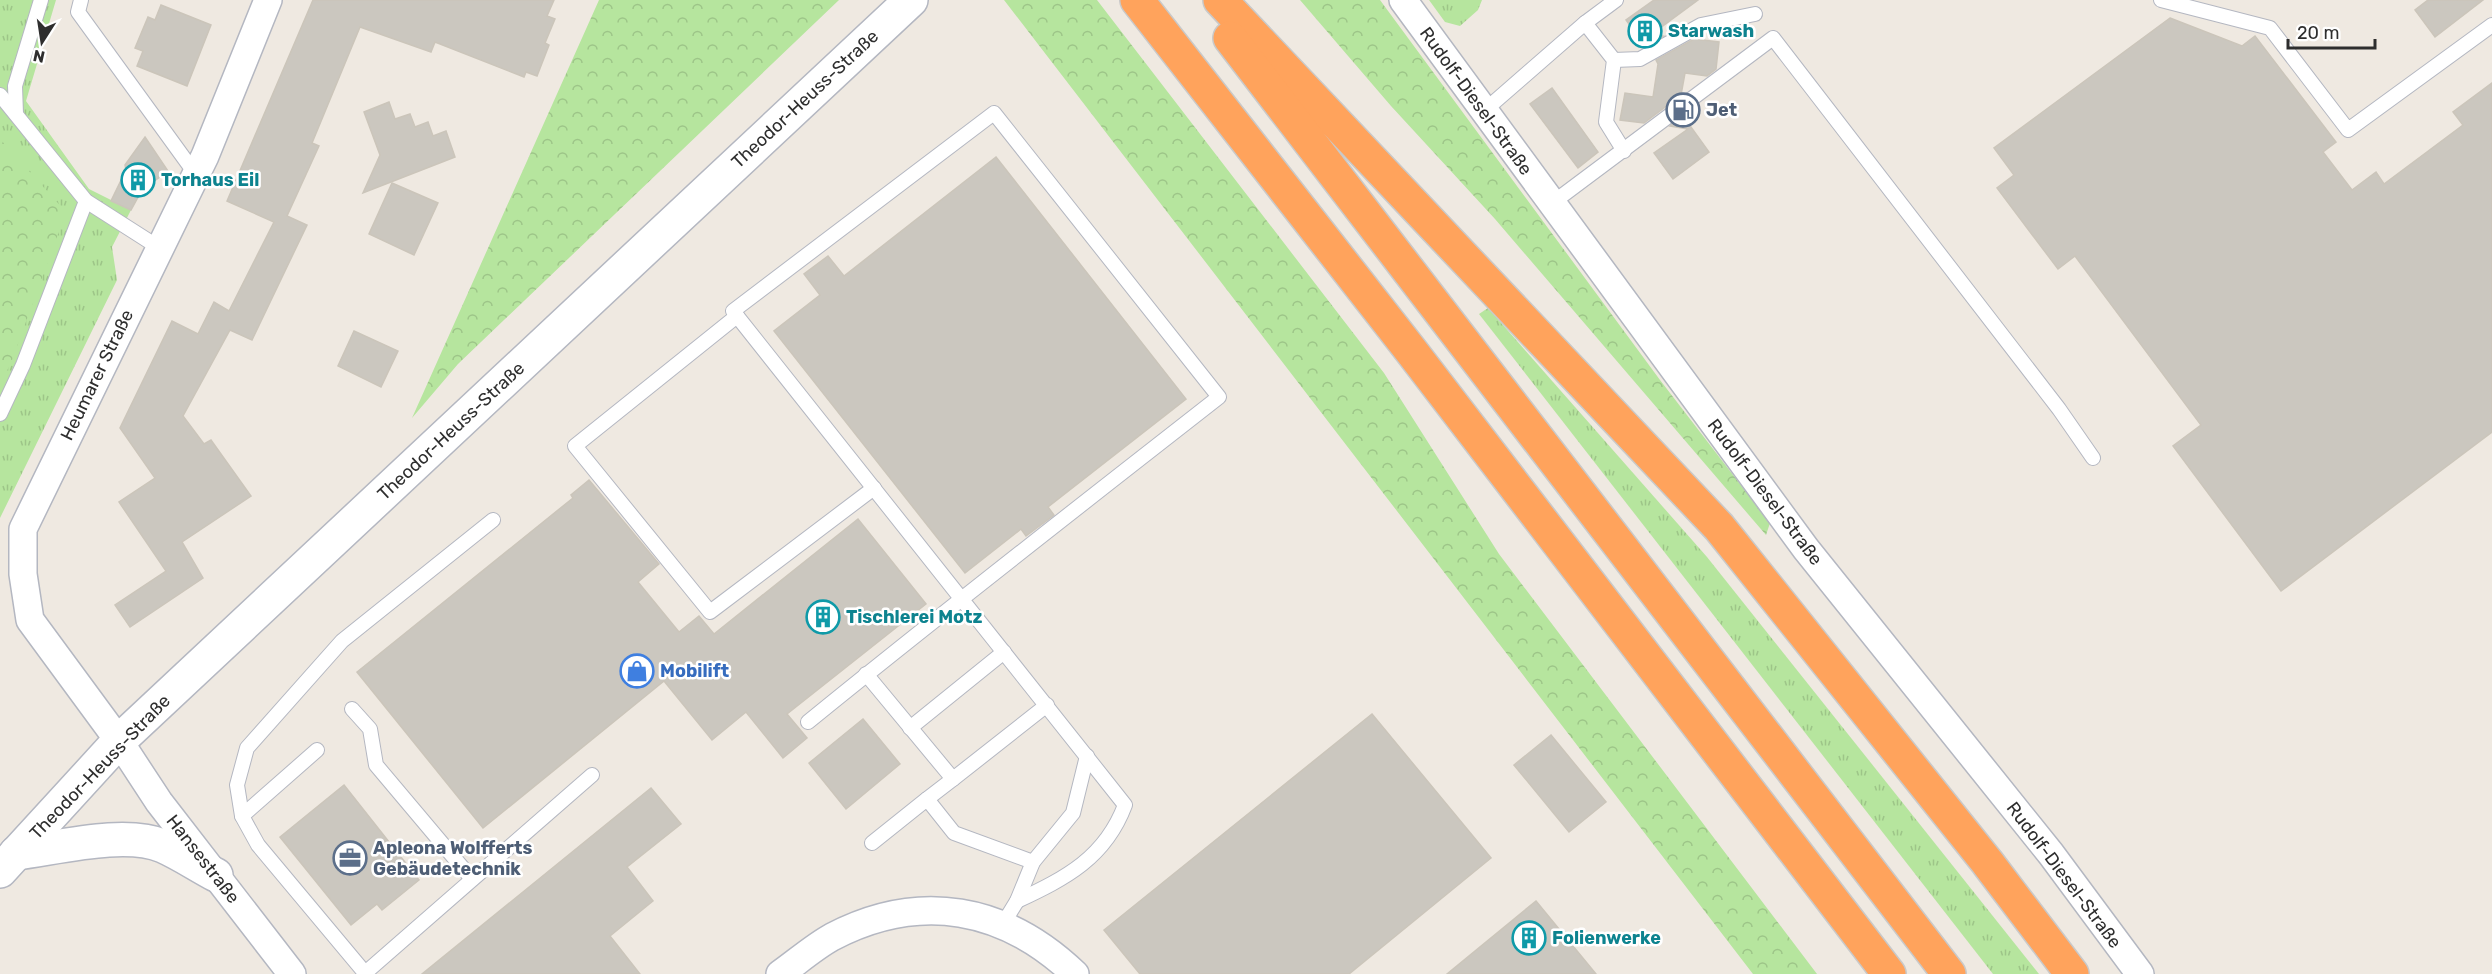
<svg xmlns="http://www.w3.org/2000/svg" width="2492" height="974" viewBox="0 0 2492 974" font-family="Rubik,sans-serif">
<defs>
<pattern id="grass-tufts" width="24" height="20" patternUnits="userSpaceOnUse" patternTransform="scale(1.5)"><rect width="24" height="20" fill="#b6e59e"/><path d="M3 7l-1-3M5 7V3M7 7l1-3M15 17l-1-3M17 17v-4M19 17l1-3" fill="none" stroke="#9dc588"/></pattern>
<pattern id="forest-crowns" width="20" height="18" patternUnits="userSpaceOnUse" patternTransform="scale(1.5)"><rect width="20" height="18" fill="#b6e59e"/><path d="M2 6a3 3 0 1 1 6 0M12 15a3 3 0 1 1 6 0" fill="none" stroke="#9dc588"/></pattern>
</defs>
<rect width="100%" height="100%" fill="#efe9e1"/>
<g fill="url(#grass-tufts)">
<polygon points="0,0 56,0 26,101 89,189 131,210 112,247 117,280 0,518"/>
<polygon points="1429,0 1482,0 1478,10 1460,26 1445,22"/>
<polygon points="1488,308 1707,557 2039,974 1993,974 1479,314"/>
</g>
<g fill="url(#forest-crowns)">
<polygon points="599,0 839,0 458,364 412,418"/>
<polygon points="1004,0 1097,0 1384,373 1499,554 1817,974 1753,974"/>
<polygon points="1300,0 1380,0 1660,380 1770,523 1766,535 1495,219 1391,106"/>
<polygon points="0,139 66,212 12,360 0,386"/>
</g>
<g fill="#cbc7bf" stroke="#cbc5ba" stroke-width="1.5">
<polygon points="313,0 554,0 547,16 555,19 545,43 549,45 537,76 526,72 524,77 435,42 431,52 360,27 312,143 319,146 287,216 307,225 252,340 230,330 183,416 204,444 211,440 251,496 182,542 203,578 130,627 115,605 166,571 119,502 155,478 120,428 172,321 198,334 214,302 229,311 274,222 227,201"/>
<polygon points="1654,0 1698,0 1652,34 1663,36 1645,46 1626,20"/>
<polygon points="2428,0 2483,0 2435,37 2415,10"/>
<polygon points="161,5 211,25 187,86 137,66 143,51 135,48 148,17 155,20"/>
<polygon points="2170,18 2242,46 2255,36 2336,142 2323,152 2352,190 2376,172 2384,184 2463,125 2453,112 2492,83 2492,432 2281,591 2173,446 2201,425 2075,256 2058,269 1997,188 2014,175 1994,148"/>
<polygon points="1694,39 1719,42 1716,69 1707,76 1685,73 1681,95 1644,123 1620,120 1625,93 1653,97 1658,64 1656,60"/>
<polygon points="1552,88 1598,152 1578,168 1530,104"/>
<polygon points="389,102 395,119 410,114 415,127 428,122 433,136 446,131 455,157 363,193 380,155 364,112"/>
<polygon points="1683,116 1709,152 1673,179 1654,153 1688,129 1670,126"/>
<polygon points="145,137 168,171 142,190 131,210 111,201 126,170 125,165"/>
<polygon points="996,157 1186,399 1048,507 1054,515 1026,536 1021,529 965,573 774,331 820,295 804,274 828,256 844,276"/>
<polygon points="392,183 438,203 414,255 369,234"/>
<polygon points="354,331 398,351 381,387 338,366"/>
<polygon points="589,480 659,564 638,582 679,632 699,616 714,634 858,519 926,604 787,714 807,738 783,758 746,712 712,740 664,681 483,828 357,672 573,498 571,495"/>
<polygon points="1372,714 1491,858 1349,974 1140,974 1104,930"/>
<polygon points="863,719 900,764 846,809 809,763"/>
<polygon points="1551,735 1606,802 1569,832 1514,765"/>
<polygon points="344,785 419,880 382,910 377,904 351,925 280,837"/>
<polygon points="651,788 681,824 627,867 653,901 610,936 640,974 422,974"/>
<polygon points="1536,901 1596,974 1447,974"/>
</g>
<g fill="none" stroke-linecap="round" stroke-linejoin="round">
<g stroke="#b4b7c1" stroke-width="16">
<g id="lane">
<polyline points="81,0 78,12 189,165 197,170"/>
<polyline points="2161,0 2270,28 2348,130 2492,25"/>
<polyline points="1585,23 1614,60 1606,122 1624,151"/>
<polyline points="1614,60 1640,59 1701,25 1755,14"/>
<polyline points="0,95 86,201 158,247"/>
<polyline points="1484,111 1585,23 1616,0"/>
<polyline points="16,114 15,86 41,0"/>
<polyline points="1551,204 1773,38 2059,409 2093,458"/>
<polyline points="737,316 575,446 710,612 874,488"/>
<polyline points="0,414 23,365 86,201"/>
<polyline points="866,674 953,779 927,799"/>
<polyline points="352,709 370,729 376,765 472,879"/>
<path d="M808,722C943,612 1081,505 1219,397L994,113L733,311L1125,805C1105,858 1066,878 1017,901"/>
<polyline points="910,728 1004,652"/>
<polyline points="953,779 1047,705"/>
<polyline points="242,816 317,750"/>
<polyline points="872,843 927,799 954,833 1033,862"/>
<polyline points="1003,924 1017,901 1033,862 1073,813 1087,756"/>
<polyline points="365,973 258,845 242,816 237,785 247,748 342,641 493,520"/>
<polyline points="364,974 592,775"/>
</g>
</g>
<g stroke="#b4b7c1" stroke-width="30">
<g id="street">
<polyline points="268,0 205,156 23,529 23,574 30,620 119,741 159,802 292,974"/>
<polyline points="1403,0 1806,549 2051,854 2140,974"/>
<path d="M780,974C797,962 814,947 832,937C920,891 1005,907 1075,974"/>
</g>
</g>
<g stroke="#b4b7c1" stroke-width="36">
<g id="secondary">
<path d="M16,853C57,848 125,830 163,846C181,854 199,866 216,875"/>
<polyline points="0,871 119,741 911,0"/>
</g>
</g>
<g stroke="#c9c9c9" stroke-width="36">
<g id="highway">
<polyline points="1137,0 1412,352 1889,974"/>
<polyline points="1220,0 1719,527 1987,862 2072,974"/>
<polyline points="1230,38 1949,974"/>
</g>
</g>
<use href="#lane" stroke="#fff" stroke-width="14"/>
<use href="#street" stroke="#fff" stroke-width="27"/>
<use href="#secondary" stroke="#fff" stroke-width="33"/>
<use href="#highway" stroke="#ffa35c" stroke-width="33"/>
</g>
<defs>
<g id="building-ring" transform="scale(1.725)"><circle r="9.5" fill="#fff" stroke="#0f9aa8" stroke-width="1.5"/><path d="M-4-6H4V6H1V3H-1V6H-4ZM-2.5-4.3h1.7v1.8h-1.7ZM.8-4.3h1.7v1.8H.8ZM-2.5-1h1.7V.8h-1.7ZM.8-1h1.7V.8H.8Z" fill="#0f9aa8"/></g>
<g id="fuel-ring" transform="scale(1.725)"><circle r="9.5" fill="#fff" stroke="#5c6f8a" stroke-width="1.5"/><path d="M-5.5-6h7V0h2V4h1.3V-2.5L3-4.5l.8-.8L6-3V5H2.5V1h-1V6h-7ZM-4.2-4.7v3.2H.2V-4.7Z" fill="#5c6f8a"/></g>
<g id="shop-ring" transform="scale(1.725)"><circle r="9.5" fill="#fff" stroke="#3f7fe0" stroke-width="1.5"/><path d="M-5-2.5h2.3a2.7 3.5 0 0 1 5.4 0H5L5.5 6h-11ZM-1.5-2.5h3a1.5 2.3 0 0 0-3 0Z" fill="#3f7fe0"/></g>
<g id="office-ring" transform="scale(1.725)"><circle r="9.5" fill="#fff" stroke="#5c6f8a" stroke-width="1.5"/><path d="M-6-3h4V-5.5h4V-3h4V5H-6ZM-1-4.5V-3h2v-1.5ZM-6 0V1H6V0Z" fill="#5c6f8a"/></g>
</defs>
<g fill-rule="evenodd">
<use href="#building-ring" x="1645" y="31"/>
<use href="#fuel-ring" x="1683" y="110"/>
<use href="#building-ring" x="138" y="180"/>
<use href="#building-ring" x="823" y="617"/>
<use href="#shop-ring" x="637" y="671"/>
<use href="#office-ring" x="350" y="858"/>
<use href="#building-ring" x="1529" y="938"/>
</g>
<g text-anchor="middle" stroke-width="5" stroke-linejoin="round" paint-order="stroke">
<g font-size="18" font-weight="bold" fill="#0d838f" stroke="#fff" text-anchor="start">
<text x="1668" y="37">Starwash</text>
<text x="161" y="186">Torhaus Eil</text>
<text x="846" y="623">Tischlerei Motz</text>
<text x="1552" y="944">Folienwerke</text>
</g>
<g font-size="18" fill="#2e2e2e" stroke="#fff">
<text transform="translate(805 99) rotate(-43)" y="6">Theodor-Heuss-Straße</text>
<text transform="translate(1476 101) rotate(54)" y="6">Rudolf-Diesel-Straße</text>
<text transform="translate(97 375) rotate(-64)" y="6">Heumarer Straße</text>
<text transform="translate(451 431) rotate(-43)" y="6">Theodor-Heuss-Straße</text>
<text transform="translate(1765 492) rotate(53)" y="6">Rudolf-Diesel-Straße</text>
<text transform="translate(100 767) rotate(-46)" y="6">Theodor-Heuss-Straße</text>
<text transform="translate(203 859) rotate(52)" y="6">Hansestraße</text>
<text transform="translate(2064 875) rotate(53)" y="6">Rudolf-Diesel-Straße</text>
</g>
<g font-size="18" font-weight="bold" fill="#4e5e75" stroke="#fff" text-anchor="start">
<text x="1706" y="116">Jet</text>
<text x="373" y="854">Apleona Wolfferts<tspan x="373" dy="21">Gebäudetechnik</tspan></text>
</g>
<g font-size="18" font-weight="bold" fill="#366cbe" stroke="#fff" text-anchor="start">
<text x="660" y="677">Mobilift</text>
</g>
</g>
<g transform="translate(42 42) rotate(192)" stroke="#ffffff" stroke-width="4.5" paint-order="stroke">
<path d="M0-4.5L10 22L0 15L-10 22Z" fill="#2e2e2e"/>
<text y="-9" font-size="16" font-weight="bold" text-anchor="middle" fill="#2e2e2e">N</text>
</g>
<path d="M2288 39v9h87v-9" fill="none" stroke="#2e2e2e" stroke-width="3"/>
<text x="2297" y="39" font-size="18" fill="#2e2e2e" stroke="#ffffff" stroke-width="4.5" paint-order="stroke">20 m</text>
</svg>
